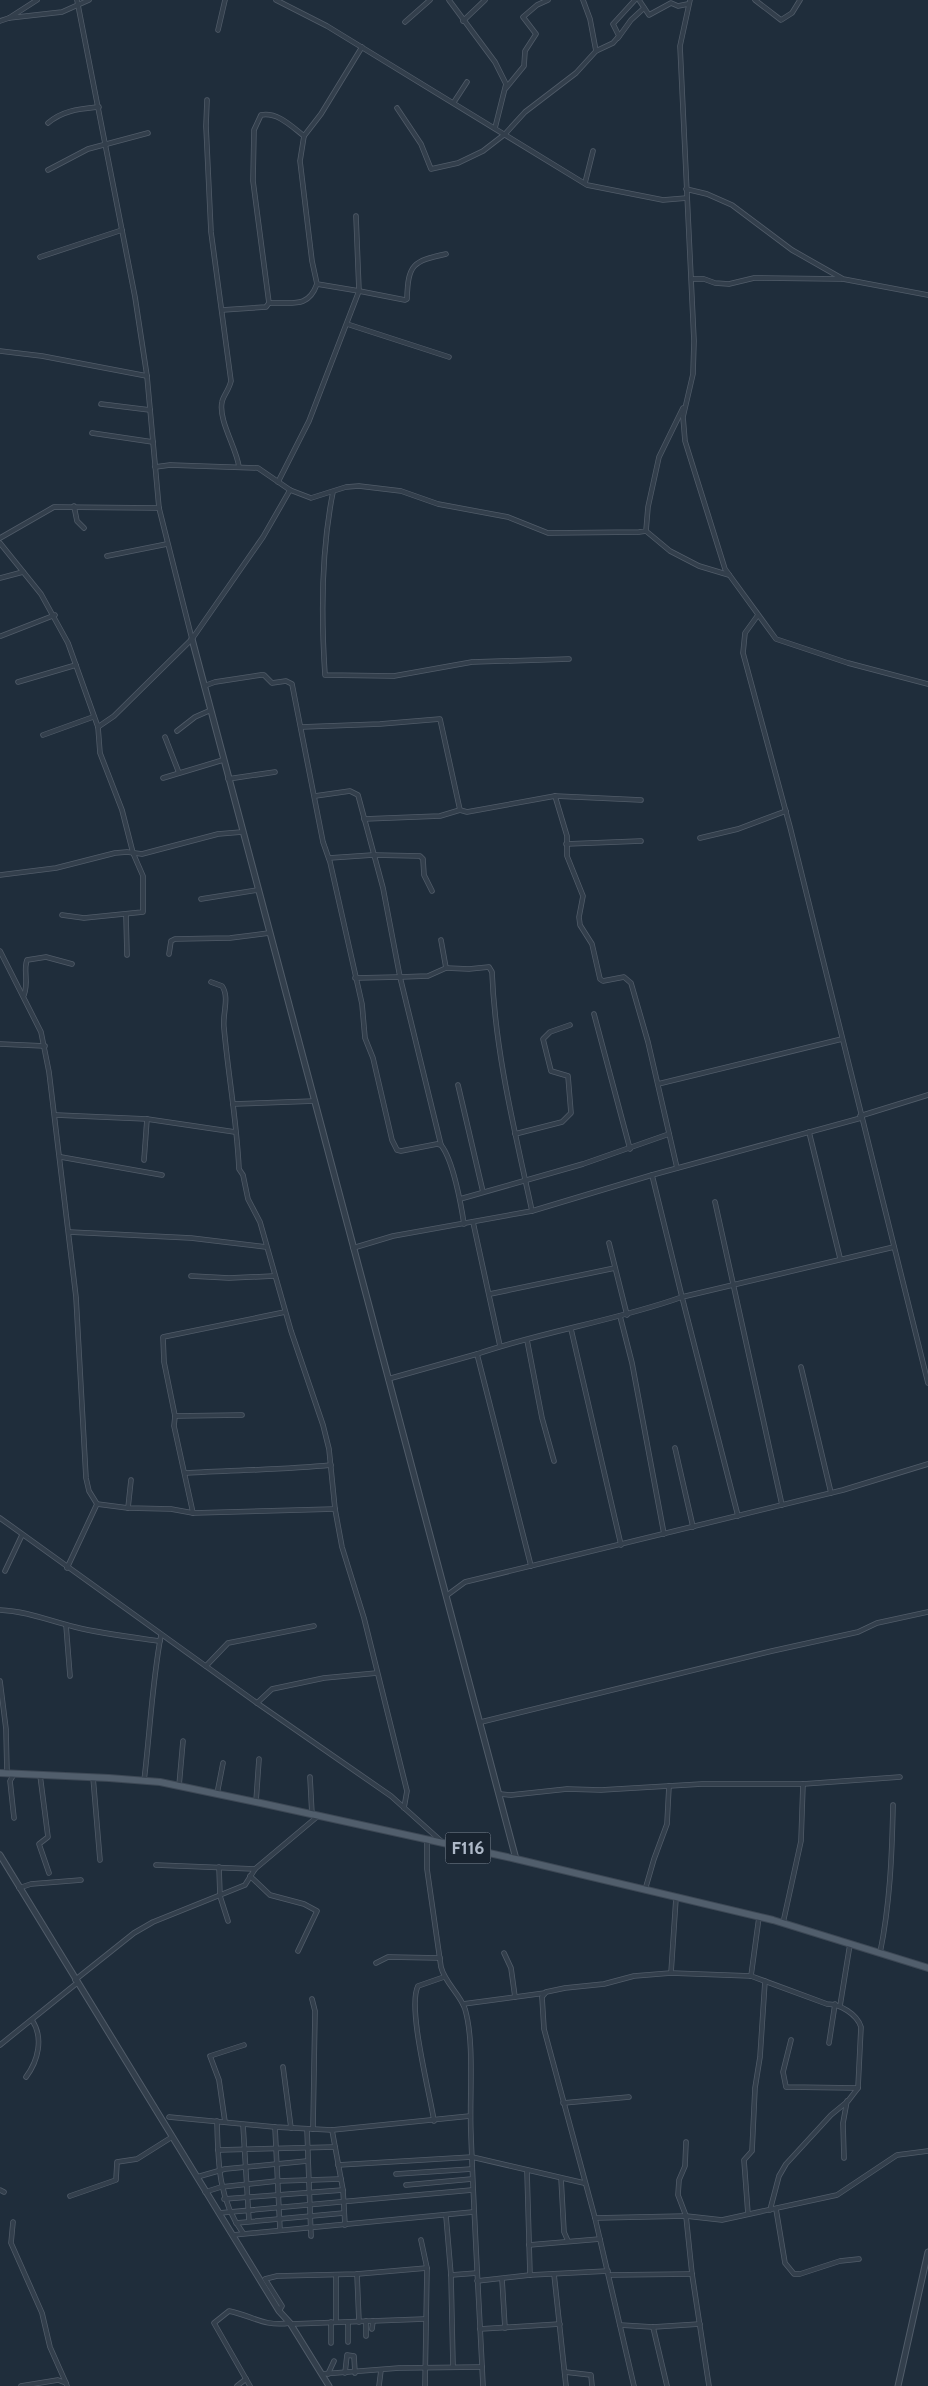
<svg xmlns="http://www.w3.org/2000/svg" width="928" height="2386" viewBox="0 0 928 2386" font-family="Cabin,sans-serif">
<rect width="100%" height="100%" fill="#1f2d3b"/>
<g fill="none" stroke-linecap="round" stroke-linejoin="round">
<g stroke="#515c69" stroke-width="5.5">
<g id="minor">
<polyline points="77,0 135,297 147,376 159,508 192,639"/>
<polyline points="276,0 327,26 587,185 663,200 687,198"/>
<polyline points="449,0 495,62 506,84 495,128"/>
<polyline points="583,0 590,19 596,51"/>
<polyline points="639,0 649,15 671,3 678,6 688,4"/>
<polyline points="690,0 680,46 694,341 693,374 683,417 685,441 725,569 776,639 848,663 928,684"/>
<polyline points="755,0 781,20 792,13 800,0"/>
<polyline points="9,18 62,12 89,0"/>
<polyline points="0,21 9,18 37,0"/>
<polyline points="463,21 485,0"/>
<polyline points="405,22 430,0"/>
<polyline points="218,30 225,0"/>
<polyline points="618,38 631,20 644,8"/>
<polyline points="506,88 524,66 525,51 536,34 523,17 537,5 548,0"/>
<path d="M207,100L206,126L211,232L231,381C229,390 223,396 222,402C218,420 237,449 239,467"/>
<polyline points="454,102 467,82"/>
<polyline points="397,108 421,144 431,169 458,163 483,151 505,134 525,112 576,73 596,51 613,43 619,36 613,24 635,0"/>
<path d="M48,123C63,110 80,109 99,107"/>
<polyline points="48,170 88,149 148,133"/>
<polyline points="585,183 593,151"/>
<polyline points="686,189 707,194 732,205 792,250 843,279 928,295"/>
<polyline points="356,216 359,291 317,284 312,261 300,161 304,136 321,114 362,47"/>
<polyline points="40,257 122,230"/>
<polyline points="692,279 704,279 715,283 729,284 754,278 841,279"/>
<path d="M269,303C292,302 308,309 317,284"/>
<path d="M222,310L266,307L269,303L253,181L254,130L261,115C278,112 291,126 304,136"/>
<polyline points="347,324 449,357"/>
<polyline points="0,351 42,356 147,376"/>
<polyline points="101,404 150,410"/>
<polyline points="92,433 153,442"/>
<polyline points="155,467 170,465 258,468 290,490 311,498 346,487 359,486 401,491 438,504 508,517 548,533 639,532 646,531 648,507 659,457 683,408"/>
<path d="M278,482L309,421L359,291L405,300L407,299C408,264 413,261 446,254"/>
<path d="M333,492C321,551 321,615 325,675L394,676L472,662L569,659"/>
<polyline points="74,506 77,521 84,528"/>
<polyline points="646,531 670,551 699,566 729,575"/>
<polyline points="0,538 54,507 159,508"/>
<polyline points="0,543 41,594 68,643 98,727 100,753 122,810 133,853 143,876 143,912 84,918 62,915"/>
<polyline points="107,556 167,544"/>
<polyline points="0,578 23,572"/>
<polyline points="758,615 745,633 743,653 790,827 928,1383"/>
<polyline points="1,636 55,615"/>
<polyline points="18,682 76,665"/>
<path d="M204,686L215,682L261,675H264L272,683L286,681L292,684L323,842L330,862L362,1004L365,1038L373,1058L392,1140L397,1150L401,1151L437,1144L441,1145C453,1160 461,1204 464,1224"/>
<polyline points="98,727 114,716 192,639 263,537 290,490"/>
<polyline points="301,727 380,724 440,719 460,810 467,812 555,796 641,800"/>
<polyline points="177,731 195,717 211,710"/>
<polyline points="43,735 93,717"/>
<polyline points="165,737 179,773"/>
<polyline points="163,778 223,760"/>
<polyline points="228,779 275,772"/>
<polyline points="315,796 350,791 358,795 383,888 400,977 428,976 446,968 441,940"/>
<polyline points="555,796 567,836 567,856 583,896 579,917 580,925 592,944 600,979 603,981 624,977 631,983 648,1042 677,1168"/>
<polyline points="364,819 440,816 460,810"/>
<polyline points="700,838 738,829 786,811"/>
<polyline points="566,844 641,841"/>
<polyline points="329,858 373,855 420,856 423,859 424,875 432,891"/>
<polyline points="0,875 56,868 115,853 127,852 142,854 218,834 242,832"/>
<polyline points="201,899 258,890"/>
<polyline points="126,915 127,955"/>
<polyline points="0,951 41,1032 49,1072 76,1297 86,1478 89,1491 97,1504 128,1508 171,1509 193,1513 335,1509"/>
<polyline points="169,954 171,941 175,939 230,938 269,933"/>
<path d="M446,968L469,969L489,967L492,972C495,1052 515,1132 532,1211"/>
<polyline points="355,978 400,977 441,1145"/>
<path d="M211,982L222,986C230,997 222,1015 224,1028C228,1074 237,1122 239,1169L243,1175L248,1199L260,1222L291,1331L323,1425L329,1449L335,1509L342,1547L364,1618L407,1791L404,1808"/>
<path d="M24,995C29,982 23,970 27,960L46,957L72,964"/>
<polyline points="594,1014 630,1149"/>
<polyline points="0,1044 45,1046"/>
<polyline points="658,1084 842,1039"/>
<polyline points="458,1085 483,1192"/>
<polyline points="233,1104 315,1101"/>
<polyline points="56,1115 147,1119 235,1132"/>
<polyline points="860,1116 928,1095"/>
<polyline points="809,1132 840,1258"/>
<polyline points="515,1134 562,1122 571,1113 568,1076 551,1071 543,1039 550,1032 570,1025"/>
<polyline points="61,1157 162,1175"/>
<polyline points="144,1160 147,1119"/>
<polyline points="460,1199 583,1164 669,1134"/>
<polyline points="715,1202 782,1505"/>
<polyline points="473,1222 500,1346"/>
<polyline points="69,1232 191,1238 266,1247"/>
<polyline points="609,1243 627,1315"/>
<polyline points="353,1248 393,1236 532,1211 652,1175 861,1118"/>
<polyline points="191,1276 229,1278 274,1276"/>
<polyline points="490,1294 615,1268"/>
<polyline points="620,1316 632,1363 664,1534"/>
<polyline points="571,1329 621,1545"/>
<polyline points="527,1340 542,1418 554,1461"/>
<path d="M477,1354C544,1331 615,1321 682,1297L652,1175"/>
<polyline points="801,1367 831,1493"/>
<polyline points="388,1379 477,1354 531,1566"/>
<polyline points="175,1416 242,1415"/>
<polyline points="675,1448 693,1527"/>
<path d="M185,1473C234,1470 282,1470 331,1465"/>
<polyline points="128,1508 131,1480"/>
<polyline points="193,1513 174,1426 175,1416 164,1362 163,1337 285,1312"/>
<polyline points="738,1516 682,1297 894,1247"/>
<polyline points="0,1518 257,1703 391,1796 441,1841"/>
<polyline points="67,1568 97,1504"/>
<polyline points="5,1571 22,1535"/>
<polyline points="446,1596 465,1582 843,1490 928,1464"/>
<path d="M0,1610C27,1611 50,1621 75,1627C103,1634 131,1637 160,1641"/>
<polyline points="66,1625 70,1676"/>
<polyline points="206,1666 228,1643 314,1626"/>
<polyline points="0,1681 6,1729 7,1773"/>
<polyline points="257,1703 272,1689 324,1678 377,1673"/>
<polyline points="481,1722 772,1651 858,1632 877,1623 928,1612"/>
<polyline points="40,1775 48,1837 39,1844 49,1873"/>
<polyline points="93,1777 100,1860"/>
<polyline points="310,1777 312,1815"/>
<path d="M144,1781C150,1732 152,1683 161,1635"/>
<polyline points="179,1786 183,1741"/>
<polyline points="217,1794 223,1763"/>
<polyline points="500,1794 511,1795 567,1789 601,1790 702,1784 803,1784 900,1777"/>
<polyline points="256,1802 259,1759"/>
<polyline points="14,1818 10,1781 14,1774"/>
<path d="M427,1840V1869L441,1967C445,1983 460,1994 465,2009C475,2043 469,2098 471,2135C474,2219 479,2302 483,2386"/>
<polyline points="156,1865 255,1869"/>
<polyline points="219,1867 220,1896 228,1921"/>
<polyline points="250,1876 270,1895 304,1904 317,1911 298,1951"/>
<polyline points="19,1888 31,1884 81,1880"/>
<polyline points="645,1890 654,1859 667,1824 669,1786"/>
<polyline points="783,1923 801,1841 803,1784"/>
<polyline points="504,1953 511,1968 515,1997"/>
<path d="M880,1953C890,1904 892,1855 893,1805"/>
<polyline points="376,1963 388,1957 440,1958"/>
<polyline points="671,1973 676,1898"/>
<polyline points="751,1976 759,1917"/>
<polyline points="75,1980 134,1933 153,1922 245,1885 255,1869 318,1816"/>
<polyline points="312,1999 315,2011 313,2129"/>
<polyline points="463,2004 545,1993"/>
<polyline points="840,2006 850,1944"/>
<polyline points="791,2040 783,2072 786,2087 858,2088"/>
<polyline points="829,2043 835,2004"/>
<polyline points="0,2045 77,1983"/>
<polyline points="283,2067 291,2128"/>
<path d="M26,2077C38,2061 44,2038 32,2020"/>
<polyline points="563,2103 629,2097"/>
<polyline points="169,2117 275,2127 332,2130 470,2116"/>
<path d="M217,2121C218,2161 218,2200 243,2233"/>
<path d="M434,2121C430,2094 407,2007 418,1986L444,1977"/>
<polyline points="225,2122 219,2080 210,2056 244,2045"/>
<polyline points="243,2125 249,2221"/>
<polyline points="275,2127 280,2230"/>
<polyline points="307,2129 311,2236"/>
<polyline points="332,2130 343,2190 345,2225"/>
<polyline points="686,2142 685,2166 679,2180 678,2195 686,2216 692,2274 709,2386"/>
<polyline points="218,2150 335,2147"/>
<polyline points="844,2158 843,2123 847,2101"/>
<polyline points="338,2165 472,2157 584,2183"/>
<polyline points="527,2171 530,2275"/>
<polyline points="396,2174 472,2169"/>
<polyline points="197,2177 225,2169 307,2161"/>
<polyline points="561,2178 564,2232 568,2241"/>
<polyline points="406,2185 472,2179"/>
<polyline points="0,2190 4,2192"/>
<polyline points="205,2192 221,2187 277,2181 341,2179"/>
<polyline points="70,2196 116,2180 117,2162 137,2159 172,2137"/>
<polyline points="224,2199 343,2190"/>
<polyline points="776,2209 785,2263 794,2274 800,2274 840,2261 859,2259"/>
<path d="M770,2210L779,2176L786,2164L831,2115L848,2101L858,2088L861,2027C857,2014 840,2004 827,2004L751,1976L671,1973L634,1976L604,1984L565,1988L546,1992L542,1997L544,2029L595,2218L686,2216L722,2220L837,2195L897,2155L928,2151"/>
<polyline points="219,2213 472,2190"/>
<polyline points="748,2214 744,2160 752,2151 755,2088 760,2057 765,1981"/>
<polyline points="446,2216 451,2275 453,2366"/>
<polyline points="595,2218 634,2386"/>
<polyline points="13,2222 11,2243 42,2313 50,2347 66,2383"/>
<polyline points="236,2223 344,2213"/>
<polyline points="233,2235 473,2212"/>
<polyline points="421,2240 427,2268 425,2386"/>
<polyline points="529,2245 600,2239"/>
<polyline points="357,2274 359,2322"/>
<polyline points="554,2274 566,2386"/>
<polyline points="451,2275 477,2273"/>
<polyline points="609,2275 692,2274"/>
<polyline points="502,2279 505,2328"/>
<polyline points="477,2281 530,2275 608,2271"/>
<polyline points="279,2311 282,2306 265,2279 277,2276 357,2274 427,2268"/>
<polyline points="366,2321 366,2336"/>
<polyline points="336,2322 336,2275"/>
<polyline points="291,2324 425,2319"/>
<polyline points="620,2325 653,2327 700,2324"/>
<polyline points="653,2327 667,2386"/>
<polyline points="372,2329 373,2321"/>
<polyline points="480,2329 560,2324"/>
<polyline points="348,2342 348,2323"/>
<polyline points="331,2343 331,2322"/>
<polyline points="565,2372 591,2375 592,2386"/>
<polyline points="345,2373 347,2355 354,2356 355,2373"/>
<polyline points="322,2374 399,2368 482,2367"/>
<polyline points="328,2374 334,2361"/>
<polyline points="21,2386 58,2380 66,2383 67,2386"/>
<polyline points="237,2386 246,2379"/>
<path d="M250,2386L214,2323L229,2311C253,2316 264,2327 290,2323"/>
<polyline points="379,2386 381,2370"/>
</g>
</g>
<g stroke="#515c69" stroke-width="7">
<g id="tertiary">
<polyline points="192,639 516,1859"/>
<polyline points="0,1855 279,2311 290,2323 329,2386"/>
<polyline points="898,2386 928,2252"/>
</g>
</g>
<g stroke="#3d4855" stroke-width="8">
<polyline id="primary" points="0,1773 109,1778 160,1782 256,1802 516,1859 773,1920 928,1968"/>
</g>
<use href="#minor" stroke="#333f4c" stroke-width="4"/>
<use href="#tertiary" stroke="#333f4c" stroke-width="5"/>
<use href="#primary" stroke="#515e6c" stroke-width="6"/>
</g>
<g text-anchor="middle" stroke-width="4.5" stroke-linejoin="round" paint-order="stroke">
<rect fill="#192430" stroke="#818c9a" stroke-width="1" x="445.5" y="1832.5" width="45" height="31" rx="4"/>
<g font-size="18" font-weight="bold" fill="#aeb9c8">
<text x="468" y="1854">F116</text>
</g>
</g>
</svg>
